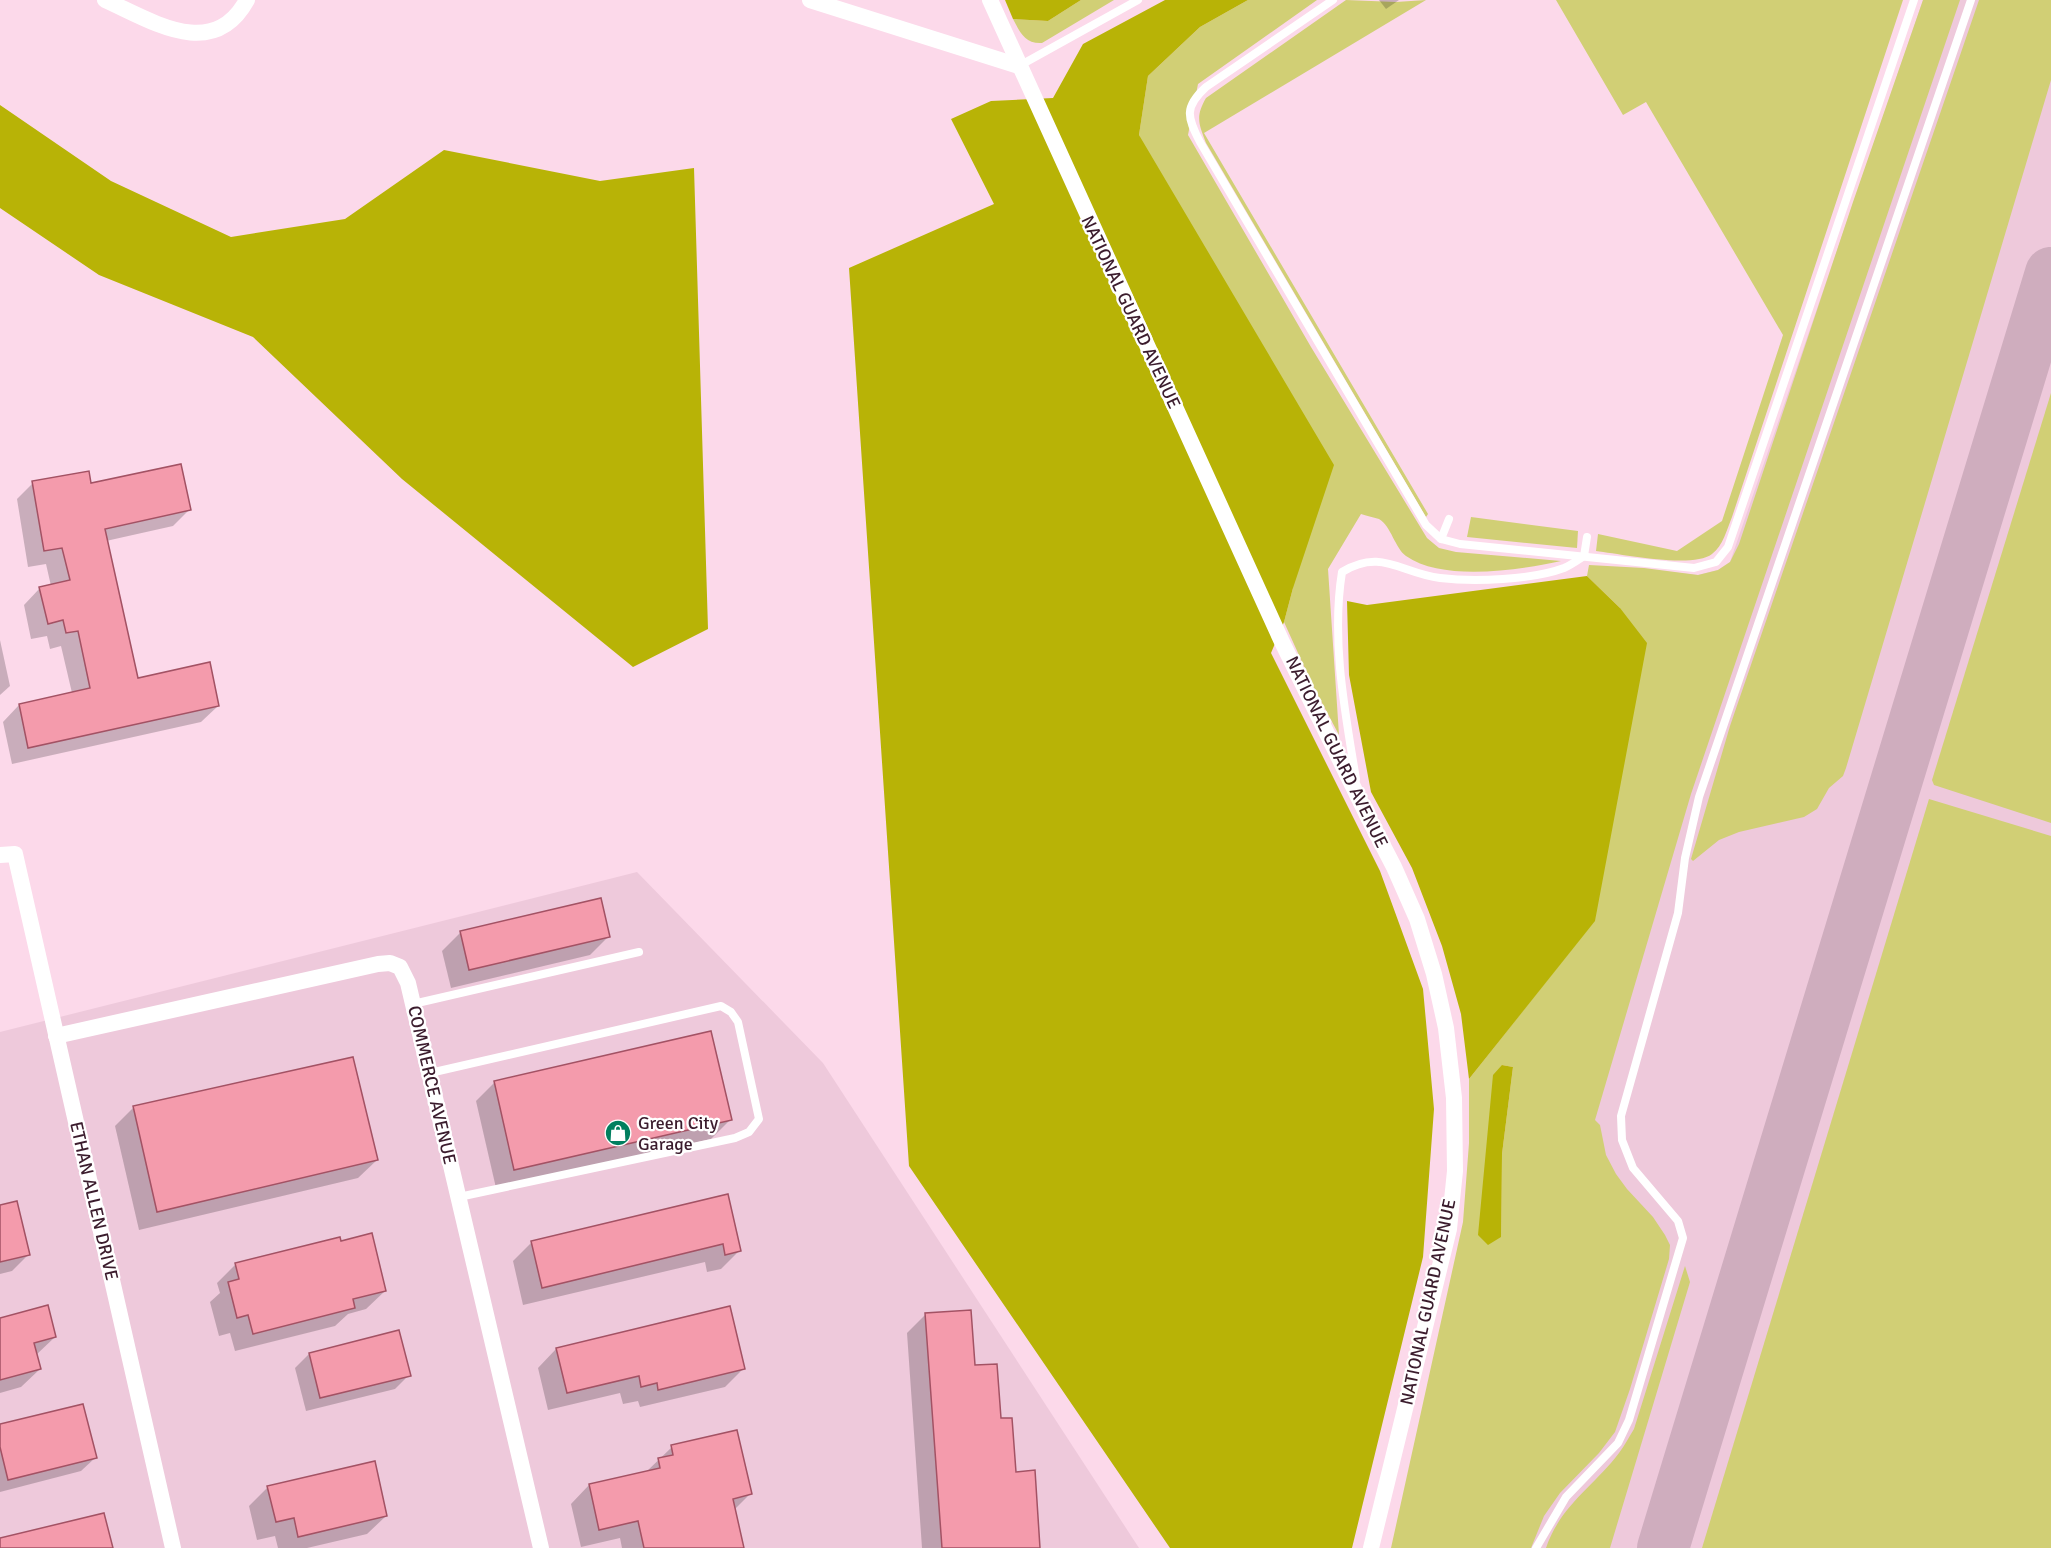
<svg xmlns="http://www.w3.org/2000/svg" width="2051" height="1548" viewBox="0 0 2051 1548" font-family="Signika,sans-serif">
<rect width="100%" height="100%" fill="#fcd9ea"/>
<g fill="#eec9db">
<polygon points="1923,0 2051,0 2051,1548 1474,1548 1634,568 1698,575 1718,570 1730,562"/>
<polygon points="637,872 823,1063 1139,1548 0,1548 0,1032"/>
</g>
<g fill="#d1cf75" fill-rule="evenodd">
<path d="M1081,0H1114L1042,43C1025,44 1020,32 1013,19L1048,21Z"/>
<path d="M1248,0H1317L1198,84L1188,135L1311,347L1427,538L1439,548L1456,552L1561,561C1519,570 1443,582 1406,556C1395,548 1391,526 1379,519C1373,517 1366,516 1361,514L1328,569L1339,735L1312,684L1284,622L1293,588L1139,135L1148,76L1200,27Z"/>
<path d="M1346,0L1396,2L1426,0L1204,133L1428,514L1426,517L1206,143C1199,124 1195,117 1206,98Z"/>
<path d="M1556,0H1903L1732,517C1727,529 1723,546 1712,554C1693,569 1621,554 1596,551L1598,534L1677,551L1722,521L1783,335L1646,102L1623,115Z"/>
<path d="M1923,0H1960L1691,794L1595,1120L1600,1125L1606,1155L1616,1174L1627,1189L1653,1217L1665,1235L1670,1245L1669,1259L1630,1389L1615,1432L1599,1453L1560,1493L1544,1516L1531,1548H1391L1463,1222L1469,1143V1079L1595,920L1620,608L1587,576L1589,565L1644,568L1698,575L1718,570L1730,562L1739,544L1853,202ZM1502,1065L1513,1067L1502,1154L1501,1237Z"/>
<polygon points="1979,0 2051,0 2051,80 1846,768 1843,776 1829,788 1817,809 1804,817 1739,832 1719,840 1693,861 1691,859 1730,726"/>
<polygon points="2051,393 2051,823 1934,785 1932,780"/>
<polygon points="1471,517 1578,531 1577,548 1467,537"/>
<polygon points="1929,799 2051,836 2051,1548 1702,1548"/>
<path d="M1685,1266L1690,1282L1610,1548H1546C1560,1506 1594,1486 1619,1453C1625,1445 1629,1437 1634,1429Z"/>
</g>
<g fill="#b8b306">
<polygon points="1005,0 1081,0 1048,21 1013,19"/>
<polygon points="1165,0 1248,0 1200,27 1148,76 1139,135 1334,465 1293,588 1284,622 1271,653 1380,871 1423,989 1434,1109 1423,1257 1352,1548 1170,1548 909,1166 849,268 994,204 951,119 991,101 1053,98 1083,44"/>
<polygon points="0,105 111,181 231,237 345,219 444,150 600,181 694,168 708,629 633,667 402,479 253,337 99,275 0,208"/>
<polygon points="1587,576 1620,608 1647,643 1595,921 1469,1079 1461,1014 1442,946 1412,868 1371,792 1349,675 1347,601 1367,605"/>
<polygon points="1502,1065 1513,1067 1502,1154 1501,1237 1488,1245 1478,1235 1493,1075"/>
</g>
<g fill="#0003">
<polygon points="1379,0 1399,0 1386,9"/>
<polygon points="33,483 89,485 189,510 173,526 106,541 137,680 218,706 201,722 12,764 3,722 19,705 72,693 61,646 50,649 47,636 31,639 24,605 40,588 51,586 46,564 28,567 17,499"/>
<polygon points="0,640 10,686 0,695"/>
<polygon points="461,932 608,937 590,955 451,988 442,951"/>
<polygon points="352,1059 377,1160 358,1178 139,1230 115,1126 133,1108"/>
<polygon points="495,1082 730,1120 711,1139 496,1188 476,1101"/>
<polygon points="727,1196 740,1250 721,1269 707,1272 705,1262 523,1305 513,1261 531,1243"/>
<polygon points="0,1207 29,1254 12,1271 0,1274"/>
<polygon points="236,1264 385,1291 366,1309 348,1314 335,1326 235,1351 230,1333 219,1336 210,1302 220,1293 217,1283"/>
<polygon points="926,1314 1000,1420 1014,1473 1039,1548 922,1548 907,1333"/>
<polygon points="0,1319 55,1337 36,1355 40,1369 21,1387 0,1393"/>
<polygon points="398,1332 409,1375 395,1389 306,1411 295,1368 309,1354"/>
<polygon points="556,1349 744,1368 725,1387 640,1407 638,1401 623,1404 620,1393 548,1410 538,1368"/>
<polygon points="0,1425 95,1458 81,1471 0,1492"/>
<polygon points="672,1447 750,1494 734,1510 743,1548 622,1548 620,1538 581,1547 571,1504 589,1485 645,1473"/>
<polygon points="268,1487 386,1516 367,1534 307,1548 278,1548 275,1536 257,1540 249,1506"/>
</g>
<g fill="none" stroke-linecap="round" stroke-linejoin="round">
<polyline stroke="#cfadbe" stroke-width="52" points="1663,1548 2051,273"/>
</g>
<g fill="#f49bac" stroke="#a35264" stroke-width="1.5">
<polygon points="181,464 191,510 105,529 138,678 210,662 219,706 28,748 19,704 90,688 78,631 66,633 63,620 48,624 39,587 70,580 62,548 44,551 32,481 89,471 91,483"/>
<polygon points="601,898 610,937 469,970 460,931"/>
<polygon points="711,1031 732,1120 514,1170 494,1081"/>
<polygon points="353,1057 378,1160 157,1212 133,1106"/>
<polygon points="728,1194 741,1251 725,1255 723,1244 542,1288 531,1241"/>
<polygon points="17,1201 30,1255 0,1262 0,1205"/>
<polygon points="372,1233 386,1291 353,1299 355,1308 253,1334 248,1315 237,1318 228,1282 239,1279 235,1263 340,1237 341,1241"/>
<polygon points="48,1305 56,1337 34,1343 41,1369 0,1380 0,1318"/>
<polygon points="730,1306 745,1369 658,1390 657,1383 641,1387 639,1376 567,1393 556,1348"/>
<polygon points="971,1310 975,1365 997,1364 1001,1418 1012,1418 1016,1472 1035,1470 1040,1548 942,1548 925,1313"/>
<polygon points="399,1330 411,1376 320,1398 309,1353"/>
<polygon points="83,1404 97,1458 8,1480 0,1447 0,1424"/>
<polygon points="737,1430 752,1494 733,1499 744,1548 644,1548 638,1521 599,1530 589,1484 660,1468 658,1458 673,1455 671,1445"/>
<polygon points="375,1461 387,1516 298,1537 294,1518 276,1522 267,1486"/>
<polygon points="104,1513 113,1548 0,1548 0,1538"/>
</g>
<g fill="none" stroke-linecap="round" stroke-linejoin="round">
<g stroke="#fff" stroke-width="8">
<path d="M1333,0L1206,87C1184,107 1187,117 1200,142L1426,525L1441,539L1460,544L1694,568L1716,562L1728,547L1914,0"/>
<polyline points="1019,66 1138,0"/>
<polyline points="1441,539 1449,519"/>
<path d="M1356,779C1345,712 1331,640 1342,572C1381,548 1401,573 1440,578C1474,582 1532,580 1564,568C1571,565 1578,560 1584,556L1587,537"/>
<polyline points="413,1004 639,952"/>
<polyline points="430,1073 721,1006 731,1012 738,1022 759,1119 749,1132 735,1138 459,1197"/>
<polyline points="1536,1548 1566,1497 1618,1443 1629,1420 1683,1238 1678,1221 1633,1168 1622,1140 1621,1116 1678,913 1685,858 1699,797 1971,0"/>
</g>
<g stroke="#fff" stroke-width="16">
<path d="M105,0C152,21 213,62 247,0"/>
<polyline points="810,0 1019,66"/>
<polyline points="990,0 1282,642 1367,815 1394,867 1417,919 1434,974 1446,1028 1454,1098 1455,1171 1449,1229 1371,1548"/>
<polyline points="0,855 15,854 173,1548"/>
<polyline points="56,1036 378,964 390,963 400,967 408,983 541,1548"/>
</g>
</g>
<defs>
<g id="shop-disc" transform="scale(1.35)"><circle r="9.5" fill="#017f5f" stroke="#fff"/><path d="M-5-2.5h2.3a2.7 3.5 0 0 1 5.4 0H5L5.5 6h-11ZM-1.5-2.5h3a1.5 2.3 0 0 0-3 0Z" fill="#fff"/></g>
</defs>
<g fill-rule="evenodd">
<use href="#shop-disc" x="618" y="1133"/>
</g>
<g text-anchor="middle" stroke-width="4.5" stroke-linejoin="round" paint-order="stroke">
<g font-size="18" fill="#3b1c2d" stroke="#fff">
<text transform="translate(1131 312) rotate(65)" y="6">NATIONAL GUARD AVENUE</text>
<text transform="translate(1337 752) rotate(64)" y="6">NATIONAL GUARD AVENUE</text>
<text transform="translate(432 1085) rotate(77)" y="6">COMMERCE AVENUE</text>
<text transform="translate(94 1201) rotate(77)" y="6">ETHAN ALLEN DRIVE</text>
<text transform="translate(1428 1302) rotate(-78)" y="6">NATIONAL GUARD AVENUE</text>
</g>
<g font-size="18" fill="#3b1c2d" stroke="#fff" text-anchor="start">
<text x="638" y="1129">Green City<tspan x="638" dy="21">Garage</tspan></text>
</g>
</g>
</svg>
